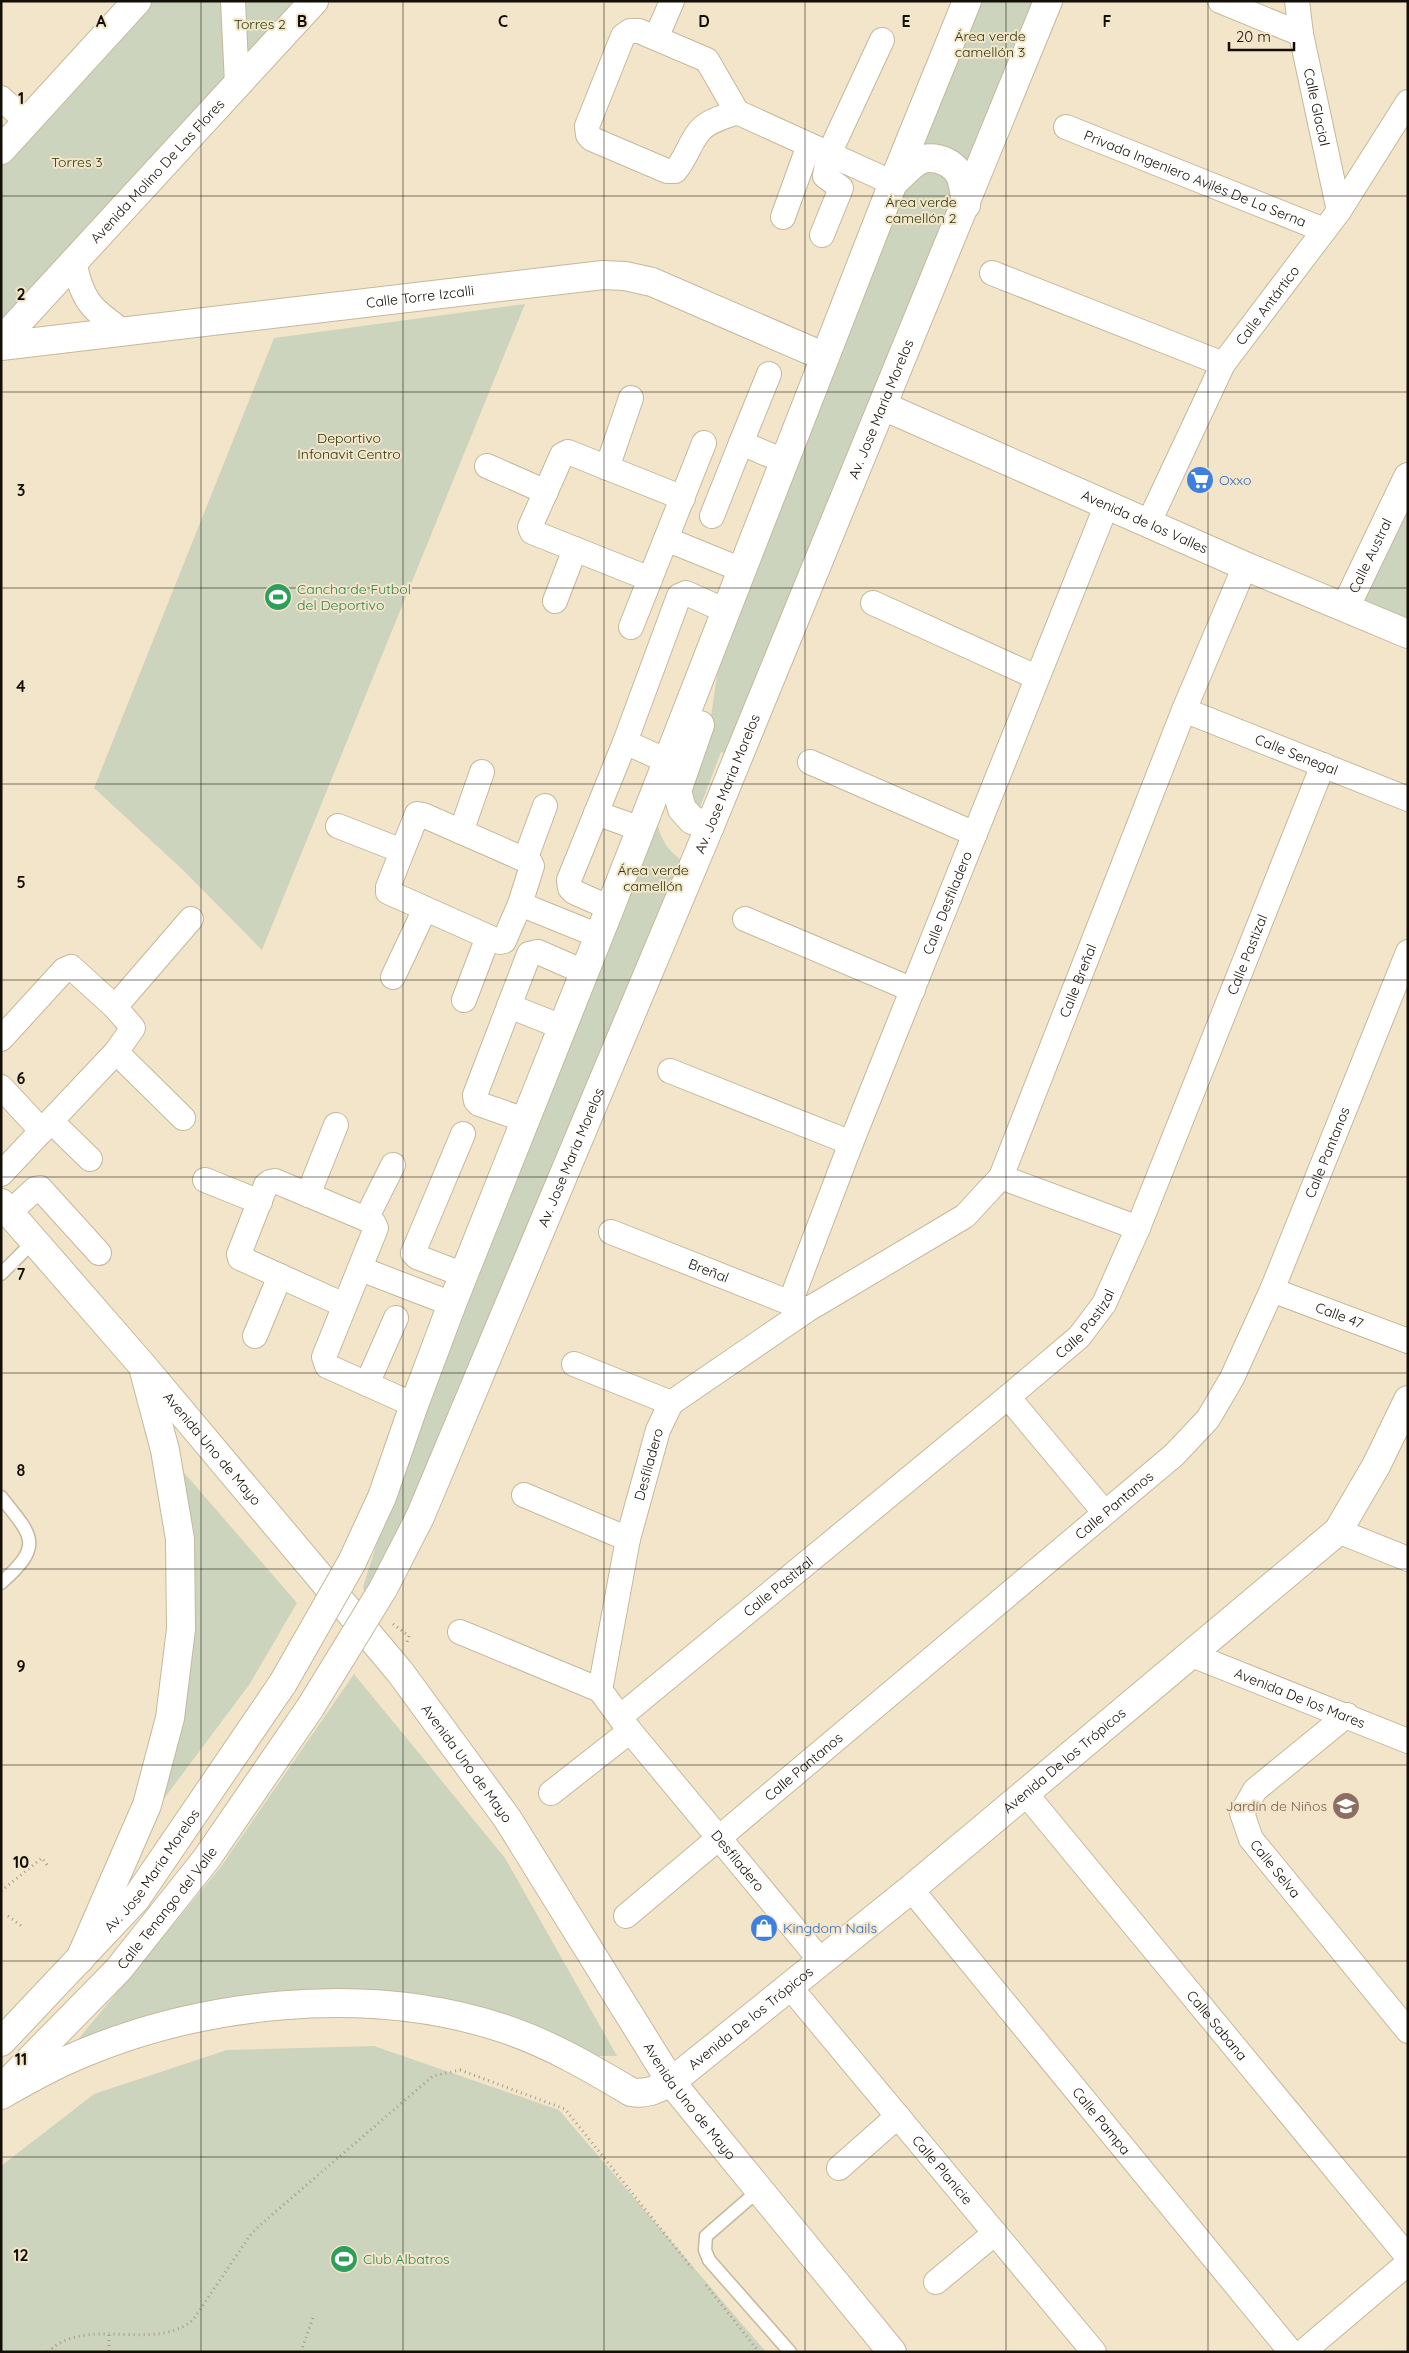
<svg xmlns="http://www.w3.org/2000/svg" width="1409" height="2353" viewBox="0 0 1409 2353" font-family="Quicksand,sans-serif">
<rect width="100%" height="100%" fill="#f3e5c9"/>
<g fill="#cdd4bd">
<polygon points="141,1 231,1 233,83 1,337 1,154"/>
<polygon points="236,1 311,1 239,78"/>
<polygon points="971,1 1046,1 966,182 919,156"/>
<polygon points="931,157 963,186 732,756 721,752 699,810 690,806 690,773 711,716 721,649 892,195"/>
<polygon points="525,304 262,950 184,871 94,788 274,338"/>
<polygon points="1408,482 1408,631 1349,605"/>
<path d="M657,819C659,839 669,852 685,863L430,1476L365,1595L363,1587L394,1490L487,1230Z"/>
<polygon points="174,1461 297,1603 249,1685 148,1820 177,1712"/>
<polygon points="354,1674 505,1858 617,2056 586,2056 436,2000 75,2043 220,1868"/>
<polygon points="374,2046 559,2110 766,2352 1,2352 1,2166 94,2094 227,2050"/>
</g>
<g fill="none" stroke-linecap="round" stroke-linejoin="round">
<g stroke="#c5b89c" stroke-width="15">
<g id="service">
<polyline points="1,1274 34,1241"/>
<path d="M1,1497C33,1537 44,1545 1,1583"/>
<polyline points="759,2190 706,2236 705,2250 709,2260 790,2352"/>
</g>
</g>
<g stroke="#c5b89c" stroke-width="26">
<g id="minor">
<polyline points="233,1 237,84"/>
<polyline points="1220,1 1301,34"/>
<path id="s1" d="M1297,1L1301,34L1339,211"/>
<polyline points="656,38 672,1"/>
<polyline points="1,98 27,122"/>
<path d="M737,112C724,117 706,121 698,133C689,145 685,160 675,171H667L592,139L588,135L587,126L623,36L630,31H639L707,60L737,112L893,183"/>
<path id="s2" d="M1066,127L1324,230"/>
<polyline points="783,217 809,145"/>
<polyline points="822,235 841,188 825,176 829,154 882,40"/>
<path d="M74,261C82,301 91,309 124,332"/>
<polyline points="992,273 1223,364"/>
<polyline points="741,443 769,374"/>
<polyline points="487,466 546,492"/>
<polyline points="607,468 631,398"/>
<polyline points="712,516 741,443 784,461"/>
<path id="s3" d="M1149,522L1223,364L1339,211L1408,102"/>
<polyline points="666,539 742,570"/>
<polyline points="650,579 532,532 530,527 562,455 568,452 683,498"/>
<polyline points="555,601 575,549"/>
<polyline points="873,603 1036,677"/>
<polyline points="631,627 704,443"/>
<path id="s4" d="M1184,710L1408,799"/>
<polyline points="625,742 667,761"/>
<polyline points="810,762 975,834"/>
<polyline points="596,813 641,829"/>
<polygon points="417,814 423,815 530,862 532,866 520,904 504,941 500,942 388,892 388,887"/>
<polyline points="338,826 402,851"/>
<polyline points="461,832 482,772"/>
<polyline points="525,860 545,806"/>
<polyline points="520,904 599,936"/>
<polyline points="610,908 574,892 570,888 569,880 625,742 679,596 686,593 726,611"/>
<polyline points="745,919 913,990"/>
<polyline points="393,977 425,909"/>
<polyline points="464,1000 488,937"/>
<polyline points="509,1006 562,1027"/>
<polyline points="115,1007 191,919"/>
<polyline points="1,1039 64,970 71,967 115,1007 133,1028 116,1052 1,1174"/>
<polyline points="116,1052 183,1118"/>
<polyline points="670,1071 851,1143"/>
<polyline points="1,1087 42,1131"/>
<polyline points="525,1120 479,1104 476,1101 475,1095 529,954 538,952 584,972"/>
<polyline points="51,1121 90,1159"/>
<polyline points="463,1134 413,1253 417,1257 464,1275"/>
<polyline points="1001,1177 1138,1228"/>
<polyline points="205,1180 260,1202"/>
<polyline points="308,1195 336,1125"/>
<polyline points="9,1213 35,1189 40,1188 99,1253"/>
<polyline points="366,1219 393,1165"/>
<path id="s5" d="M611,1232L803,1308"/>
<polyline points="361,1269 452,1304"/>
<path id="s6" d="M1272,1290L1408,1341"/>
<path id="s7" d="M790,1303L851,1143L1107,504"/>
<polyline points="344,1305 240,1258 239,1254 266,1185 270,1182 275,1181 366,1219 373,1222 376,1228 324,1357 327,1366 414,1405"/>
<polyline points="255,1336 280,1276"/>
<polyline points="574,1364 671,1403"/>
<polyline points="367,1384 396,1318"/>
<polyline points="1008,1397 1105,1513"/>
<polyline points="524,1495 628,1539"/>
<polyline points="1338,1531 1408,1559"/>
<path id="s8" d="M460,1632L600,1690L630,1731L821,1961"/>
<path id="s9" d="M1192,1655L1408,1741"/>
<path id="s10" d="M600,1690L628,1539L658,1430L671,1403L807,1310L965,1216L1001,1177L1184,710L1245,566"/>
<path id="s11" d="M1347,1715L1255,1790L1242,1813L1251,1839L1408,2031"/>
<path id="s12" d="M620,1717L1008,1397L1079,1337L1104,1304L1138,1228L1323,765"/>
<polyline points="551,1793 630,1731"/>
<path id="s13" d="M1026,1794L1408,2257"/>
<path id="s14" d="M911,1889L1291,2352"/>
<path id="s15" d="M626,1916L1174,1455L1208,1419L1232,1378L1272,1290L1408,952"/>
<path id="s16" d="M790,1987L1094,2352"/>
<polyline points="839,2168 898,2116"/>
<polyline points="936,2282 995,2233"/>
<polyline points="1303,2352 1408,2263"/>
</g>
</g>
<g stroke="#c5b89c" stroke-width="30">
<g id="tertiary">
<path id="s17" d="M1,346L603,275L625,276L652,282L825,357"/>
<path id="s18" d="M883,406L1245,566L1408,634"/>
<path id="s19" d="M1346,606L1408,477"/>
<path id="s20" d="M671,2082L911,1889L1338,1531L1376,1466L1408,1400"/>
</g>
</g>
<g stroke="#c5b89c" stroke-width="30">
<g id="secondary">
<polyline points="1,150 137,1"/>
<path d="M894,182C901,176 910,166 918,161C934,153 958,163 962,181C964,189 965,197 966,205"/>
<path id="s21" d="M1,341L314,1"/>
<polyline points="700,725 677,791 682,809 692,820 710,826"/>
<path id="s22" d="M1,1203L142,1365L400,1672L507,1818L671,2082L892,2352"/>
<polyline points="352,1562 382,1497 414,1405 452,1304 610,908 893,183 967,1"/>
<path id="s23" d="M383,1589L420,1517L710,826L1048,1"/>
<polyline points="80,1959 147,1805 170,1718 181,1629 180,1539 165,1450 144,1371"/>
<path id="s24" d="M1,2042L135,1900L283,1683"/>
<path id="s25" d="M8,2082L118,1970L207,1858L310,1708"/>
<path d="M1,2095C22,2083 43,2071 65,2061C195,2002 365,1983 502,2028C548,2043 589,2067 631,2092C647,2095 657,2089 671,2082"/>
</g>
</g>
<g stroke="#a79c87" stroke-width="3" stroke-dasharray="1 4" stroke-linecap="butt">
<polyline points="393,1624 409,1636 407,1642"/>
<polyline points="1,1891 42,1858 47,1865"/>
<polyline points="8,1916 23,1927"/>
<polyline points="706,2285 759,2352"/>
<polyline points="109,2335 109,2352"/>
<path d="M48,2352C53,2348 58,2343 64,2341C105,2323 158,2349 193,2320L251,2234L259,2226L433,2076L460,2070L565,2109L692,2268"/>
<polyline points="301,2352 314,2315"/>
</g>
<use href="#service" stroke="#fff" stroke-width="12"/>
<use href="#minor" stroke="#fff" stroke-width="24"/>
<use href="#tertiary" stroke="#fff" stroke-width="28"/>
<use href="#secondary" stroke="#fff" stroke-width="28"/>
<g stroke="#c5b89c" stroke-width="30" stroke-linecap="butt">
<g id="secondary-bridge">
<polyline points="283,1683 352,1562"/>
<polyline points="310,1708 383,1589"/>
</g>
</g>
<use href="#secondary-bridge" stroke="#fff" stroke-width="28"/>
</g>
<path fill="none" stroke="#140f06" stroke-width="1" stroke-opacity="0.55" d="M201,1V2352M403,1V2352M604,1V2352M805,1V2352M1006,1V2352M1208,1V2352M1,196H1408M1,392H1408M1,588H1408M1,784H1408M1,980H1408M1,1177H1408M1,1373H1408M1,1569H1408M1,1765H1408M1,1961H1408M1,2157H1408"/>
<defs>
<g id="supermarket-disc" transform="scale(1.4375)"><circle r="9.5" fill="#3f7fe0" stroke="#f3e5c9"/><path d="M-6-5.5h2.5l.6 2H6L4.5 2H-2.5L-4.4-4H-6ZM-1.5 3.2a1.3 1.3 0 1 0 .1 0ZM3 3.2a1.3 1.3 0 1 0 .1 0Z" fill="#fff"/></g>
<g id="stadium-disc" transform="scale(1.4375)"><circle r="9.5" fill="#2e9e5b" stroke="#f3e5c9"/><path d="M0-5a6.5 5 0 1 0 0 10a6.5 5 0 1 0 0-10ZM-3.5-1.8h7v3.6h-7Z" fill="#fff"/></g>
<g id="school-disc" transform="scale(1.4375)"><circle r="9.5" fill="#8d6e63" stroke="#f3e5c9"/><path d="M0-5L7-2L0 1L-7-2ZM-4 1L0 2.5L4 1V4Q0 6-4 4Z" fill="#fff"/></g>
<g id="shop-disc" transform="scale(1.4375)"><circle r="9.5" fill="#3f7fe0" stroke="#f3e5c9"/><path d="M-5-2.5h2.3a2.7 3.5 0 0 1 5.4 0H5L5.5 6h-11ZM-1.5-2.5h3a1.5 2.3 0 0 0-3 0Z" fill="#fff"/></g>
</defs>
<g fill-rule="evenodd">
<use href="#supermarket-disc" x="1200" y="480"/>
<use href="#stadium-disc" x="278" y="597"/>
<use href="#school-disc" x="1346" y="1806"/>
<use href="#shop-disc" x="764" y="1928"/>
<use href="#stadium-disc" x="344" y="2259"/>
</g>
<g text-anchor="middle" stroke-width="4" stroke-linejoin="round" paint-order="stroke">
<g font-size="14" fill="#2c3609" stroke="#f3e5c9">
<text x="260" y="29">Torres 2</text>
<text x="990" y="41">Área verde<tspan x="990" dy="16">camellón 3</tspan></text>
<text x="77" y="167">Torres 3</text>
<text x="921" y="207">Área verde<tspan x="921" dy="16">camellón 2</tspan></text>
<text x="349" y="443">Deportivo<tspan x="349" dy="16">Infonavit Centro</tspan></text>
<text x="653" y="875">Área verde<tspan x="653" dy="16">camellón</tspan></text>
</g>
<g font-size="14" fill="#140f06" stroke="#f3e5c9">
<text dy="5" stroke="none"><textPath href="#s1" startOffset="108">Calle Glacial</textPath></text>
<text dy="5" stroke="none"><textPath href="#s21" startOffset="231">Avenida Molino De Las Flores</textPath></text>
<text dy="5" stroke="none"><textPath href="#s2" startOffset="139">Privada Ingeniero Avilés De La Serna</textPath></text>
<text dy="5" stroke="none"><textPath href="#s17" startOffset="422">Calle Torre Izcalli</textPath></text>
<text dy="5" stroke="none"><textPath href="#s3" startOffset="248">Calle Antártico</textPath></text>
<text dy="5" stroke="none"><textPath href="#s23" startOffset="1281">Av. Jose Maria Morelos</textPath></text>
<text dy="5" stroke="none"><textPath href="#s18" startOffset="286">Avenida de los Valles</textPath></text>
<text dy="5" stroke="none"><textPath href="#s19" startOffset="56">Calle Austral</textPath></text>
<text dy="5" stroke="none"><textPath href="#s4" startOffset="121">Calle Senegal</textPath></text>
<text dy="5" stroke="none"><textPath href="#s23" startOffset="876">Av. Jose Maria Morelos</textPath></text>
<text dy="5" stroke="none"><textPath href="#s7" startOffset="430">Calle Desfiladero</textPath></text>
<text dy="5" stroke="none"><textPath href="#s12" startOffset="1015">Calle Pastizal</textPath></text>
<text dy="5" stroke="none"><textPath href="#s10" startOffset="909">Calle Breñal</textPath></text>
<text dy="5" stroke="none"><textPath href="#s15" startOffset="1058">Calle Pantanos</textPath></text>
<text dy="5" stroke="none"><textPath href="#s23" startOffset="471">Av. Jose Maria Morelos</textPath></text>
<text dy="5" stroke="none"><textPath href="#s5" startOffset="105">Breñal</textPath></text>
<text dy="5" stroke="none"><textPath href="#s6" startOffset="72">Calle 47</textPath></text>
<text dy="5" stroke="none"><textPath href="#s12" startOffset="610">Calle Pastizal</textPath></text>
<text dy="5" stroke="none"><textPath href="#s22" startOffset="324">Avenida Uno de Mayo</textPath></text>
<text dy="5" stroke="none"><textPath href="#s10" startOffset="231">Desfiladero</textPath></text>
<text dy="5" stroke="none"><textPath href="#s15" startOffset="638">Calle Pantanos</textPath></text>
<text dy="5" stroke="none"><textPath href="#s12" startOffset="205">Calle Pastizal</textPath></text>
<text dy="5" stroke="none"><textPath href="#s9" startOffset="116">Avenida De los Mares</textPath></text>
<text dy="5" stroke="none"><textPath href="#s20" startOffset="508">Avenida De los Trópicos</textPath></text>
<text dy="5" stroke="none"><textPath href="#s22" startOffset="729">Avenida Uno de Mayo</textPath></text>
<text dy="5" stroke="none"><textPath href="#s15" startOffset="232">Calle Pantanos</textPath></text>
<text dy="5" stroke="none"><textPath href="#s8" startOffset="371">Desfiladero</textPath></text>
<text dy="5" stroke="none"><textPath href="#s11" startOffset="211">Calle Selva</textPath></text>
<text dy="5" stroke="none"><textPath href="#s24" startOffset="229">Av. Jose Maria Morelos</textPath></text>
<text dy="5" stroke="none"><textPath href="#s25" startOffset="236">Calle Tenango del Valle</textPath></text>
<text dy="5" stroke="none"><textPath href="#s20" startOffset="102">Avenida De los Trópicos</textPath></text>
<text dy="5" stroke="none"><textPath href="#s13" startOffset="300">Calle Sabana</textPath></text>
<text dy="5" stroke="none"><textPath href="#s22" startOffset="1134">Avenida Uno de Mayo</textPath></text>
<text dy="5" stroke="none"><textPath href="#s14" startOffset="300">Calle Pampa</textPath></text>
<text dy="5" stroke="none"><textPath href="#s16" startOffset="238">Calle Planicie</textPath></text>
</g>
<g font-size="14" fill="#366cbe" stroke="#f3e5c9" text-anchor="start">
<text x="1219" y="485">Oxxo</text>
<text x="783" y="1933">Kingdom Nails</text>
</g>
<g font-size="14" fill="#27864d" stroke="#f3e5c9" text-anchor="start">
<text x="297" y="594">Cancha de Futbol<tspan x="297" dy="16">del Deportivo</tspan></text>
<text x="363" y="2264">Club Albatros</text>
</g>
<g font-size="14" fill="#785e54" stroke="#f3e5c9" text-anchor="end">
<text x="1327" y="1811">Jardín de Niños</text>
</g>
</g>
<g font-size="16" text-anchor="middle" font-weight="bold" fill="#140f06" stroke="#f3e5c9" stroke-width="4" stroke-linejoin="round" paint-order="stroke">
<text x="101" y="27">A</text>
<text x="302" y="27">B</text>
<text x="503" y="27">C</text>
<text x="704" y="27">D</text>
<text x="906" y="27">E</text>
<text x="1107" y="27">F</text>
<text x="21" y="104">1</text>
<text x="21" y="300">2</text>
<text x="21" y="496">3</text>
<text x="21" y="692">4</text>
<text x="21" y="888">5</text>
<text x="21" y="1084">6</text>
<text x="21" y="1280">7</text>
<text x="21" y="1476">8</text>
<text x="21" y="1672">9</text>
<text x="21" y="1868">10</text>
<text x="21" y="2065">11</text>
<text x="21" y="2261">12</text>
</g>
<rect width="1409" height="2353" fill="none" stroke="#140f06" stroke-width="5"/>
<path d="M1229 42v8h65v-8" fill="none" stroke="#140f06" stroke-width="2.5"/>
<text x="1236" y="42" font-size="15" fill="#140f06" stroke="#f3e5c9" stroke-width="4" paint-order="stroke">20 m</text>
</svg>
